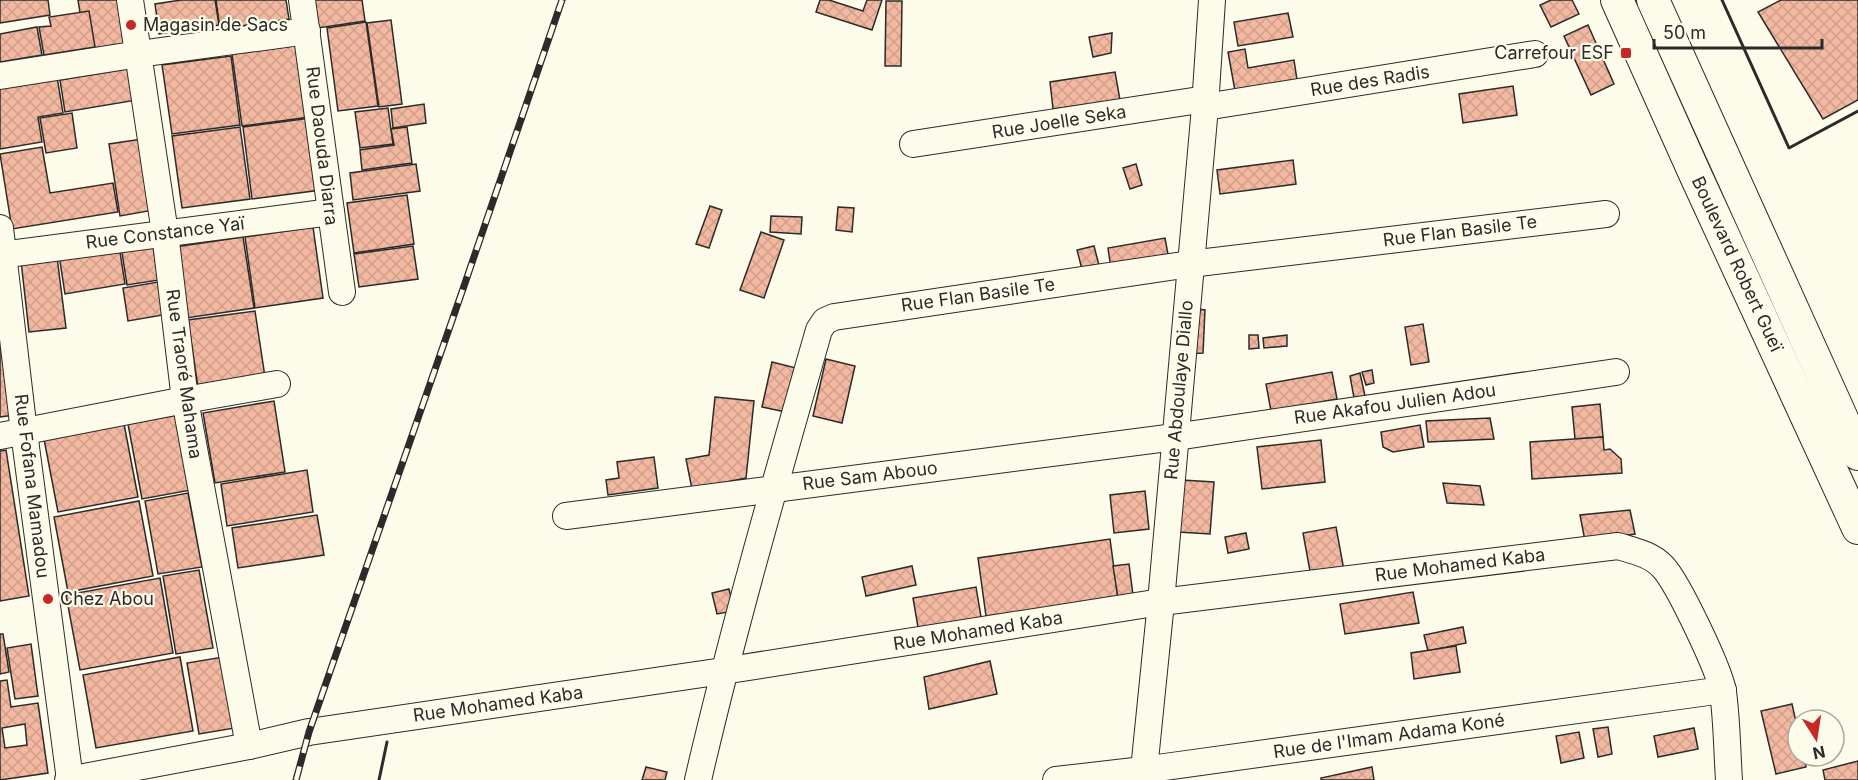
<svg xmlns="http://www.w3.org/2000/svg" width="1858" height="780" viewBox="0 0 1858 780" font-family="Inter,sans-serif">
<defs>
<pattern id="building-cross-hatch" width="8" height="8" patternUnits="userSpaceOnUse" patternTransform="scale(1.5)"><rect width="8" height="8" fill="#f2b8a0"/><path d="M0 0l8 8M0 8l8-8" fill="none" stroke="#d09e8a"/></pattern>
</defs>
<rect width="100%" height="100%" fill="#fdfbea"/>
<g fill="url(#building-cross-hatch)" stroke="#2b2b2b" stroke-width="1.5" fill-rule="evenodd">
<polygon points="0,0 48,0 50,15 0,23"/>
<polygon points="78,0 120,0 127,44 86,51"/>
<polygon points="181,0 215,0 219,25 159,34 155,4"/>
<polygon points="216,0 286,0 289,19 220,29"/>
<polygon points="315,0 362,0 365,21 318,28"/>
<polygon points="820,0 829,0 863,11 867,0 882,0 872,30 816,12"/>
<polygon points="1551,0 1572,0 1579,14 1551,27 1540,5"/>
<polygon points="1781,0 1858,0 1858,100 1823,119 1758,12"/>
<polygon points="886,1 902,1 901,66 885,66"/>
<polygon points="89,11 95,47 44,55 39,27 51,26 49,17"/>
<polygon points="1288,13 1293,37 1238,46 1234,22"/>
<polygon points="391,20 402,104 379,107 367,23"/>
<polygon points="366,22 378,106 338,111 327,28"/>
<polygon points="1588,25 1614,84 1591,95 1564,36"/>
<polygon points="37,27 42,55 0,62 0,34"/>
<polygon points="1112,33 1111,53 1093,57 1089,37"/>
<polygon points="301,45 310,117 242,126 232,54"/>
<polygon points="1245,49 1248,68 1294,60 1297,80 1235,91 1228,52"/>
<polygon points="231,56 240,125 172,134 162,65"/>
<polygon points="138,67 143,99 65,112 60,80"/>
<polygon points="1115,72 1120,100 1053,109 1050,82"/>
<polygon points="57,77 63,113 38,117 42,142 0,149 0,86"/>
<polygon points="1513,86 1517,115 1463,123 1459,94"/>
<polygon points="424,104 426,123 393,128 391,109"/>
<polygon points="388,108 393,144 360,148 355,112"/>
<polygon points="72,113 77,148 46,153 40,118"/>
<polygon points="311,118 321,190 252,199 243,127"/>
<polygon points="240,127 250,199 182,208 172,136"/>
<polygon points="407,127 412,163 362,170 360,150 394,145 391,129"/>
<polygon points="142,139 154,210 120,216 109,144"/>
<polygon points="42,147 50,193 113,183 118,212 12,229 0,154"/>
<polygon points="1293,160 1296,184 1220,194 1217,170"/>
<polygon points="416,164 420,191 353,200 350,173"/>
<polygon points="1136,164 1142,185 1130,189 1123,168"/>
<polygon points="407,195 414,244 354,253 347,203"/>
<polygon points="710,206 722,210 709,248 696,244"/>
<polygon points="838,207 854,208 852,232 836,230"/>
<polygon points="771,216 802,217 801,234 770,232"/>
<polygon points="313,227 323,298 255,308 245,237"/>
<polygon points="761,232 784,240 764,298 740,290"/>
<polygon points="243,237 254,308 186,318 175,247"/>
<polygon points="1165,238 1169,260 1111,269 1108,248"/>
<polygon points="152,241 159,280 127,285 121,246"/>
<polygon points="119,246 125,284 65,294 59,255"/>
<polygon points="413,246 418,279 359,287 354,254"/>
<polygon points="1094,246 1100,269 1083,273 1077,250"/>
<polygon points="57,257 66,328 29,332 21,261"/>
<polygon points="158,282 163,315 128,321 123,288"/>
<polygon points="1189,308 1205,310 1203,353 1187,354"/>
<polygon points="255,311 265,377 198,387 188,320"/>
<polygon points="1423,324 1429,362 1411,365 1405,327"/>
<polygon points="0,334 15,415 0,417"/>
<polygon points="1249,335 1258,335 1259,348 1249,349"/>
<polygon points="1287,335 1287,346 1264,348 1263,338"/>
<polygon points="826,359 855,366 842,423 813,416"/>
<polygon points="772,362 796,368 786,412 762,407"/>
<polygon points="1372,370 1374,383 1366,385 1362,372"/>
<polygon points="1332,372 1337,399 1271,411 1266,384"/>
<polygon points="1360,373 1365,396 1354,398 1350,376"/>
<polygon points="715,397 754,401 746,478 692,489 686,459 709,455"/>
<polygon points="274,401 285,472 215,483 203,413"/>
<polygon points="1600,404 1603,437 1575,439 1572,407"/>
<polygon points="177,415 191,490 142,499 128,424"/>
<polygon points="1490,418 1494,439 1428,442 1426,421"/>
<polygon points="124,424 138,497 58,512 44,439"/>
<polygon points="1420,425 1424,447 1393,452 1383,447 1381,432"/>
<polygon points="1603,437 1604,450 1610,449 1621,459 1622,473 1532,479 1530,442"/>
<polygon points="1321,440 1325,482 1262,489 1257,447"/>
<polygon points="6,450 29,596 0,601 0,451"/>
<polygon points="654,457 658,488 608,495 606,480 619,478 617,462"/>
<polygon points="307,470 313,512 227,526 221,484"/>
<polygon points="1182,480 1214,482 1210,534 1178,532"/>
<polygon points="1443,483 1480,486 1484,505 1447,503"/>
<polygon points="1145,491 1149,529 1114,533 1110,495"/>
<polygon points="188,493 202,567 158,574 145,501"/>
<polygon points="139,501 153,576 68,592 54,517"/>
<polygon points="1630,510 1635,534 1585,541 1580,515"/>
<polygon points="317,515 324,555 238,568 232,528"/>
<polygon points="1336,527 1345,576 1312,582 1303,533"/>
<polygon points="1246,533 1249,549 1228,553 1225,537"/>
<polygon points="1110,539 1118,598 986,616 978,558"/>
<polygon points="1129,564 1133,595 1118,598 1113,566"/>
<polygon points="912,566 916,585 866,596 862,577"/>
<polygon points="199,570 213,648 176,654 163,576"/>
<polygon points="160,578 173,653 80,670 66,595"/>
<polygon points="976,587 982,623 919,633 913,598"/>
<polygon points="729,589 734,611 717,614 712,593"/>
<polygon points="1413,592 1419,623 1345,634 1340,604"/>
<polygon points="1463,627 1466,643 1428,651 1424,635"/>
<polygon points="0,634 3,634 9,672 0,674"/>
<polygon points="31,644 38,696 15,699 7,648"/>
<polygon points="1456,646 1460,672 1414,679 1411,653"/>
<polygon points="180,657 193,731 96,748 83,675"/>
<polygon points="223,657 235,728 199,734 187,663"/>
<polygon points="990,661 997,694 929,709 924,677"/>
<path d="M7,680L11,707L38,703L48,773L0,780V681ZM25,724L27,745L5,748L2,728Z"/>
<polygon points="1792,704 1798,731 1798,756 1804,756 1806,767 1776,774 1761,711"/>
<polygon points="1608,727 1612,754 1598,757 1593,729"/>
<polygon points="1694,728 1698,749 1658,757 1654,736"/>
<polygon points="1579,732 1584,758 1561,763 1556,736"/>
<polygon points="1858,761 1858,780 1825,780 1823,770"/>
<polygon points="646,767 667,772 665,780 642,780"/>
<polygon points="1372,767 1374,780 1321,780 1321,778"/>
</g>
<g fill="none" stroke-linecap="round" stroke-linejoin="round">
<g stroke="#2b2b2b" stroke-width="28">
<g id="minor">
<polyline points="130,0 165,233 185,400 249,746"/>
<polyline points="302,0 342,292"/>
<polyline points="0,76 139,54 307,31"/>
<polyline points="1205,107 1535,54"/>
<polyline points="913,144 1206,99"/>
<polyline points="0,228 24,432 70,780"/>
<polyline points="0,255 331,212"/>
<polyline points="0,436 185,400 277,384"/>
<polyline points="566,516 1175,437 1616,372"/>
<path d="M68,780L249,746L309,732L723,671L1161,602L1618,546C1634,551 1651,554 1663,567C1678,583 1720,671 1723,692C1727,721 1727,751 1729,780"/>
<path d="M698,780C733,629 776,480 819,330L825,321L834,317L1190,264L1606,214"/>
<polyline points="1056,780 1143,770 1723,690"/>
<polyline points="1143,780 1161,602 1205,107 1212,0"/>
</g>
</g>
<g stroke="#2b2b2b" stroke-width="34">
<g id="major">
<polyline points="1617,0 1695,174 1858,528"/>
<polyline points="1653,0 1858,454"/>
</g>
</g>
<use href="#minor" stroke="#fdfbea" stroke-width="26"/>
<use href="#major" stroke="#fdfbea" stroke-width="32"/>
<g stroke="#2b2b2b" stroke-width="7">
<polyline id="rail" points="296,780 309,732 464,286 562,0"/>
</g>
<use href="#rail" stroke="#fdfbea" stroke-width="4.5" stroke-dasharray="14" stroke-linecap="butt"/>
<g stroke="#2b2b2b" stroke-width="3">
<polyline points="1722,0 1789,148 1858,111"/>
<polyline points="379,780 387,742"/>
</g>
</g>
<g fill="#c62828" stroke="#fdfbea" stroke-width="2">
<circle cx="131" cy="25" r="6"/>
<rect x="1620" y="47" width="12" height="12" rx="3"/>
<circle cx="48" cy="599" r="6"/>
</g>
<g text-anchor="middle" stroke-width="4.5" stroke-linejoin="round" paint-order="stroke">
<g font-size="18" fill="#2b2b2b" stroke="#fdfbea" text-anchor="start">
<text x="143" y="31">Magasin de Sacs</text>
<text x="1614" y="59" text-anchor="end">Carrefour ESF</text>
<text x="60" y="605">Chez Abou</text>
</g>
<g font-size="18" fill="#2b2b2b" stroke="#fdfbea">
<text transform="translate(1370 81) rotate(-9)" y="6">Rue des Radis</text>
<text transform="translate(1059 122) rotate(-9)" y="6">Rue Joelle Seka</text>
<text transform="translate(322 146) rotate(83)" y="6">Rue Daouda Diarra</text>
<text transform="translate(1460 231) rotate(-7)" y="6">Rue Flan Basile Te</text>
<text transform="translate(165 233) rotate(-7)" y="6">Rue Constance Yaï</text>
<text transform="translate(1737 264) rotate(65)" y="6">Boulevard Robert Gueï</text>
<text transform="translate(978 295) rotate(-8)" y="6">Rue Flan Basile Te</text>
<text transform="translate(184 374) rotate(82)" y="6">Rue Traoré Mahama</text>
<text transform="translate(1179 390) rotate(-85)" y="6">Rue Abdoulaye Diallo</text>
<text transform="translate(1395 404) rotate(-8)" y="6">Rue Akafou Julien Adou</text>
<text transform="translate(870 476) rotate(-7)" y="6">Rue Sam Abouo</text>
<text transform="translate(32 486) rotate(83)" y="6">Rue Fofana Mamadou</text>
<text transform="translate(1460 565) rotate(-7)" y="6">Rue Mohamed Kaba</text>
<text transform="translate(978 631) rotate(-9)" y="6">Rue Mohamed Kaba</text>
<text transform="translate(498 704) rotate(-8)" y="6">Rue Mohamed Kaba</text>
<text transform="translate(1389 736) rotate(-8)" y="6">Rue de l'Imam Adama Koné</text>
</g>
</g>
<g transform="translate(1816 738) rotate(168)"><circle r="28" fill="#fdfbea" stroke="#a9a89e" stroke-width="1.5"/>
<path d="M0-4.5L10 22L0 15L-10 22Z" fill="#c62828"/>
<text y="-9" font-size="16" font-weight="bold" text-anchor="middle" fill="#2b2b2b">N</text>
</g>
<path d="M1654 39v9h168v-9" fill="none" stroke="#2b2b2b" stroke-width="3"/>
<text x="1663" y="39" font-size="18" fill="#2b2b2b" stroke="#fdfbea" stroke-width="4.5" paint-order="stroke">50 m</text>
</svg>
